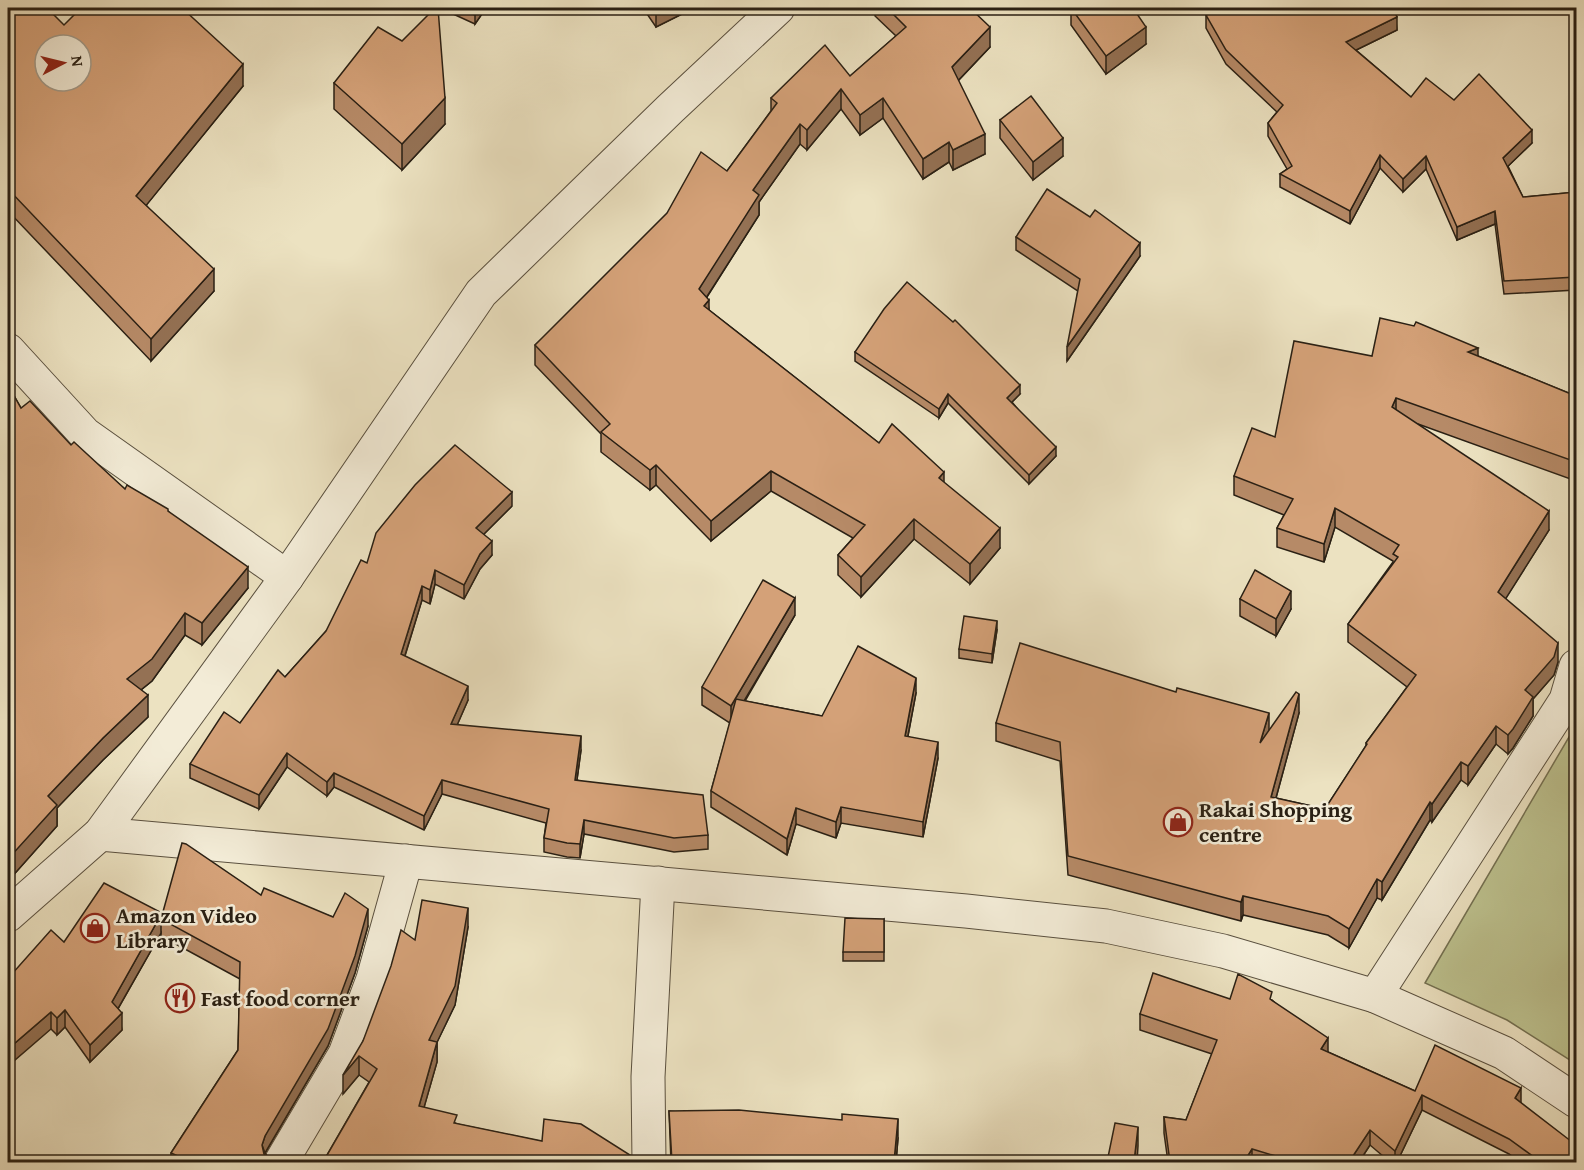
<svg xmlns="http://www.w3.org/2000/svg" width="1584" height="1170" viewBox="0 0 1584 1170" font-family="'Gentium Book Plus',serif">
<rect width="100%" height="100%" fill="#ece2c1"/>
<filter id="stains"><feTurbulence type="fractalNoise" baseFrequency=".00333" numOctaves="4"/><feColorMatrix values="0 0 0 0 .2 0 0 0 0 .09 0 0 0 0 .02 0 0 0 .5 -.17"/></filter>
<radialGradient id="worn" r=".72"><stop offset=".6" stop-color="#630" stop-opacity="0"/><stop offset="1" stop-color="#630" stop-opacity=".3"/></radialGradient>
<polygon fill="#bdc28f" stroke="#747152" stroke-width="1.5" points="1576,725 1576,1064 1507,1020 1425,983"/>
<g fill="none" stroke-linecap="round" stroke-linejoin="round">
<g stroke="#5a503f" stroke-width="35">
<g id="minor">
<polyline points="8,350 85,434 287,577"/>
<polyline points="100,834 966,911 1106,926 1223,951 1375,996 1504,1053 1576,1101"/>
<polyline points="8,915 100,834 287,577 481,293 670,109 778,8"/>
<polyline points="1375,996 1566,700 1576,666"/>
<polyline points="281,1162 345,1054 373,979 406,861"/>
<polyline points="649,1162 648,1077 658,883"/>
</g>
</g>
<use href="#minor" stroke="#f3ecd7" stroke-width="33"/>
</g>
<g fill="#b68a67" stroke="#2a2014" stroke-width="1.5">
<polygon points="8,8 64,25 243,86 146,205 214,291 151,361 8,211"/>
<polygon points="440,8 486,8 475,24"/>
<polygon points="643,8 694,8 656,27"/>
<polygon points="875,8 970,8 990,47 958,81 985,154 953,170 949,162 923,179 883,118 860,135 841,109 807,150 800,144 759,202 759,215 707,297 709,310 879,443 944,483 1000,548 970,584 914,539 861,597 838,575 838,555 853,538 771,491 711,541 656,485 650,490 601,452 601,434 535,365 535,345 727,171 771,111 771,98 850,76 896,36 875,16"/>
<polygon points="1071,8 1146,44 1106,74 1071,25"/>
<polygon points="1222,8 1435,8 1395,12 1397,30 1356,50 1411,97 1454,100 1532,143 1508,166 1523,197 1576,192 1576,290 1504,294 1495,224 1457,240 1426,169 1403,192 1380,168 1350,224 1280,187 1280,174 1287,169 1268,136 1268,123 1277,112 1226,64 1206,28 1206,15"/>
<rect x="1565" y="8" width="11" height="4"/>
<polygon points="334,83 445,124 402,170 334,109"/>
<polygon points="1000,120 1063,156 1033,180 1000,138"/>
<polygon points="1016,237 1140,256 1067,361 1078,291 1016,250"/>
<polygon points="855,352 1020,394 1012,402 1056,456 1029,484 948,403 939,418 855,361"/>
<polygon points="1372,356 1478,356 1576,396 1576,481 1418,424 1549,530 1505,599 1558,662 1554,675 1533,699 1533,716 1513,748 1508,754 1496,744 1468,785 1461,780 1432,822 1430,820 1382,900 1377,898 1349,948 1328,935 1243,915 1241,921 1068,875 1060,761 996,741 996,723 1269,730 1299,713 1276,798 1325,809 1366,746 1366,743 1407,687 1348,642 1348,624 1393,562 1393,561 1335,527 1324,562 1277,547 1277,528 1284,515 1234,495 1234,476 1275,437"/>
<polygon points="8,385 21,408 71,445 125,489 168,511 248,588 202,645 185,635 152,681 141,690 148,717 103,760 57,808 57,826 9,880 8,879"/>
<polygon points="512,506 484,534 492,555 480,569 464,599 435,584 430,604 422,600 405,656 468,700 457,725 581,750 577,780 708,835 708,849 674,852 584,834 580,858 567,857 544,852 544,838 546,823 442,794 424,830 334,787 327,796 287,767 259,809 190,778 190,764 240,723 285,677 326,631"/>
<polygon points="1240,599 1291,609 1276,636 1240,616"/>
<polygon points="795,615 745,701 822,716 916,693 908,736 938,758 923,837 841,823 836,838 796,824 787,855 711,807 711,791 730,723 702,705 702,687"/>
<polygon points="997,630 992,663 959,658 959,649"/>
<polygon points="261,895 333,917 368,926 355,973 328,1046 265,1153 272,1162 171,1162 171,1153 238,1050 240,979 161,936 161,933 118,1009 122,1030 90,1062 65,1027 57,1035 51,1029 11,982 11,975 64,942 162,913"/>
<polygon points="884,919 884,961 843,961 843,952"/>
<polygon points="468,927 455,1005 437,1042 437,1062 424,1107 457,1124 641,1162 323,1162 369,1082 359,1075 343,1094 363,1041 415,940"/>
<polygon points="1230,999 1272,1000 1328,1052 1415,1091 1521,1103 1576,1162 1520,1162 1509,1154 1422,1110 1397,1162 1390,1162 1370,1145 1359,1162 1168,1162 1164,1133 1164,1117 1186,1120 1212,1054 1140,1030 1140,1014"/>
<polygon points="669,1111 898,1138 896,1162 671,1162"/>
</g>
<g fill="#947154" stroke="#2a2014" stroke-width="1.5">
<polygon points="479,8 486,8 475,24 475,15"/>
<polygon points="664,8 694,8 656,27 656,12"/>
<polygon points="1397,17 1397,30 1346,55 1346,42"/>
<polygon points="990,27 990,47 952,87 952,67"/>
<polygon points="1146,27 1146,44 1106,74 1106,56"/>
<polygon points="243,64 243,86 136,218 136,196"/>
<polygon points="841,89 841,109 807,150 807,130"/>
<polygon points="445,98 445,124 402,170 402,144"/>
<polygon points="883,98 883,118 860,135 860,115"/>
<polygon points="800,124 800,144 759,202 759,215 699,309 699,289 753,190"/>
<polygon points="1532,130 1532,143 1503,171 1503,158"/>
<polygon points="985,134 985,154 953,170 953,150"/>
<polygon points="1063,138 1063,156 1033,180 1033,162"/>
<polygon points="949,142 949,162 923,179 923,159"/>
<polygon points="1380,155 1380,168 1350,224 1350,211"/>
<polygon points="1426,156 1426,169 1403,192 1403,179"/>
<polygon points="1495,211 1495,224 1457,240 1457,227"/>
<polygon points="1140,243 1140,256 1067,361 1067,347"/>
<polygon points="214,269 214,291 151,361 151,339"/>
<polygon points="709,300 709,320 704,306"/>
<polygon points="1478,348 1478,367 1468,352"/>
<polygon points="1020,385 1020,394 1007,407 1007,398"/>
<polygon points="948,394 948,403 939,418 939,409"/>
<polygon points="1396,398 1396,416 1392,407"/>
<polygon points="1056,447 1056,456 1029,484 1029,475"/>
<polygon points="656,465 656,485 650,490 650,470"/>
<polygon points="771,471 771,491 711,541 711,521"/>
<polygon points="944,472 944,492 939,478"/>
<polygon points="512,492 512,506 476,542 476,528"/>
<polygon points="1335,508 1335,527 1324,562 1324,544"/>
<polygon points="1549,511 1549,530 1498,611 1498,592"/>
<polygon points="914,519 914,539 861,597 861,577"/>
<polygon points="1000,528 1000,548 970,584 970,564"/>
<polygon points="492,541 492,555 480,569 464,599 464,585 480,554"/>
<polygon points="248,567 248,588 202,645 202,623"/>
<polygon points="435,570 435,584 430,604 430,590"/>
<polygon points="422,586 422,600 401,668 401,654"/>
<polygon points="1291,591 1291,609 1276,636 1276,619"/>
<polygon points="795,598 795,615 731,723 731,706"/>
<polygon points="185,613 185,635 152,681 127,701 127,679"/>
<polygon points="997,621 997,630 992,663 992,654"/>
<polygon points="1558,643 1558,662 1554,675 1533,699 1533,716 1513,748 1508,754 1508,735 1525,690"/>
<polygon points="916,678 916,693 905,751 905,736"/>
<polygon points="468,686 468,700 451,739 451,724"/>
<polygon points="1299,694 1299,713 1271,816 1271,797"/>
<polygon points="148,695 148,717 103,760 57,808 57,826 9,880 9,858 48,796 103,738"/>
<polygon points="1269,713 1269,732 1260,743"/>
<polygon points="1496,726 1496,744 1468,785 1468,766"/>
<polygon points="581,736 581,750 575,794 575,780"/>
<polygon points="938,742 938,758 923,837 923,822"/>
<polygon points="287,753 287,767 259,809 259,795"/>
<polygon points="1461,762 1461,780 1432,822 1432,804"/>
<polygon points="334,773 334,787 327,796 327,782"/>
<polygon points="442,780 442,794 424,830 424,816"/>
<polygon points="1430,802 1430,820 1382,900 1382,882"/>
<polygon points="841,807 841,823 836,838 836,822"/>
<polygon points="796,808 796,824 787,855 787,839"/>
<polygon points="584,820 584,834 580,858 580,844"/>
<polygon points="1377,879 1377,898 1349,948 1349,929"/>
<polygon points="1243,896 1243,915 1241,921 1241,902"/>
<polygon points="468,908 468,927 455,1005 429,1059 429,1040"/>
<polygon points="368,909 368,926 355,973 328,1046 265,1153 262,1145 265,1136"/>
<polygon points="162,913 161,919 161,933 112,1019 112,1002"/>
<polygon points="65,1010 65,1027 57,1035 57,1018"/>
<polygon points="51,1012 51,1029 8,1066 8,1049"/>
<polygon points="122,1013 122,1030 90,1062 90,1045"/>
<polygon points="1328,1038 1328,1053 1321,1049"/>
<polygon points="437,1042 437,1062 419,1125 419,1106"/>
<polygon points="359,1056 359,1075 343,1094 343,1075"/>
<polygon points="1521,1088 1521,1103 1515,1098"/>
<polygon points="1422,1095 1422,1110 1397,1162 1395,1162 1395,1151"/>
<polygon points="898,1119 898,1138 896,1162 894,1162"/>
<polygon points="1138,1127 1138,1146 1137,1162 1134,1162"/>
<polygon points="1370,1130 1370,1145 1359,1162 1349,1162"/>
<polygon points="1252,1149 1252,1162 1244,1162"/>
</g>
<g fill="#d4a178" stroke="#2a2014" stroke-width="1.5" fill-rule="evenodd">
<path d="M8,8H47L64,25L81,8H182L243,64L136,196L214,269L151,339L8,189ZM45,45H81V81H45Z"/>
<polygon points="435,8 438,8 445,98 402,144 334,83 378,27 402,41"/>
<polygon points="459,8 479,8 475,15"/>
<polygon points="653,8 664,8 656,12"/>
<polygon points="887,8 970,8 990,27 952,67 985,134 953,150 949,142 923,159 883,98 860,115 841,89 807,130 800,124 753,190 759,195 699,289 709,300 704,306 879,443 892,424 944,472 939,478 1000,528 970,564 914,519 861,577 838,555 865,525 771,471 711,521 656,465 650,470 601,432 610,424 535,345 667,213 701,152 727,171 777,103 771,98 825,45 850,76 906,27"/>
<polygon points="1071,8 1133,8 1146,27 1106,56"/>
<polygon points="1222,8 1393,8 1397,17 1346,42 1411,97 1426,78 1454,100 1479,74 1532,130 1503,158 1523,197 1576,192 1576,277 1504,281 1495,211 1457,227 1426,156 1403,179 1380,155 1350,211 1280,174 1292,166 1268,123 1283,105 1226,50 1206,15"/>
<polygon points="1031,96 1063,138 1033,162 1000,120"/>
<polygon points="1047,189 1090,217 1095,210 1140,243 1067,347 1080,279 1016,237"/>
<polygon points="907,282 953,322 955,320 1020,385 1007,398 1056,447 1029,475 948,394 939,409 855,352 884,309"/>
<polygon points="1380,318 1414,326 1416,322 1478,348 1468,352 1576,396 1576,462 1396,398 1392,407 1549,511 1498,592 1558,643 1554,657 1525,690 1533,697 1513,729 1508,735 1496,726 1468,766 1461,762 1432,804 1430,802 1382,882 1377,879 1349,929 1328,916 1243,896 1241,902 1068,856 1060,742 996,723 1020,643 1176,692 1177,688 1269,713 1260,743 1296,692 1299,694 1271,797 1325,809 1367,744 1366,743 1416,675 1348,624 1398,557 1393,554 1399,545 1335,508 1324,544 1277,528 1293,499 1234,476 1252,428 1275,437 1294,341 1372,356"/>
<polygon points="8,385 21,408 30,401 71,445 74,442 125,489 127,485 168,509 168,511 248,567 202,623 185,613 152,659 127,679 148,695 103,738 48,796 57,805 9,858 8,857"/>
<polygon points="455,445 512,492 476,528 492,541 480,554 464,585 435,570 430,590 422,586 401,654 468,686 451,724 581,736 575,780 703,795 708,835 674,838 584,820 580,844 567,843 544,838 549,809 442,780 424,816 334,773 327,782 287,753 259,795 190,764 224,712 240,723 278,670 285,677 326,631 361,560 367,563 376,533 415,485"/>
<polygon points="1255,570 1291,591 1276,619 1240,599"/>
<polygon points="763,580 795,598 731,706 702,687"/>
<polygon points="964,616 997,621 992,654 959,649"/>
<polygon points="858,646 916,678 905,736 938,742 923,822 841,807 836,822 796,808 787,839 711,791 736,699 822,716"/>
<polygon points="182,843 186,844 261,895 264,888 333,917 345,893 368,909 355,956 328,1029 265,1136 262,1145 264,1154 272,1161 270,1162 191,1162 171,1153 238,1050 240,962 161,919"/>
<polygon points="104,883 162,913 112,1002 122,1013 90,1045 65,1010 57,1018 51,1012 8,1049 8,984 14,979 11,975 51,930 64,942"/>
<polygon points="422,900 468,908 455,986 429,1040 437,1042 419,1106 457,1115 454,1123 542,1141 544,1119 581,1124 641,1162 415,1162 401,1160 400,1162 323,1162 377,1069 359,1056 343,1075 363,1041 391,966 401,930 415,940"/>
<polygon points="845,918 884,919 884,952 843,952"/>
<polygon points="1153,973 1230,999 1238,974 1272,992 1270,999 1328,1038 1321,1049 1415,1091 1435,1045 1521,1088 1515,1098 1576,1145 1576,1162 1541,1162 1509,1139 1422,1095 1395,1151 1370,1130 1349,1162 1296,1162 1252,1149 1244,1162 1170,1162 1164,1117 1186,1120 1217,1040 1140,1014"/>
<polygon points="739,1110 842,1120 842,1114 898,1119 894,1162 672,1162 669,1111"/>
<polygon points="1115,1123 1138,1127 1134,1162 1107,1162"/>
</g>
<defs>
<g id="shop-ring" transform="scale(1.5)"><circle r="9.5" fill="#f3ecd7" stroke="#8f2418" stroke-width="1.5"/><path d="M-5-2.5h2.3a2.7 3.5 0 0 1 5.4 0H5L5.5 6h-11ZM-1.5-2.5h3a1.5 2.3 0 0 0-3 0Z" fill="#8f2418"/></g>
<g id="restaurant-ring" transform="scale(1.5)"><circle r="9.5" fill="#f3ecd7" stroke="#8f2418" stroke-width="1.5"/><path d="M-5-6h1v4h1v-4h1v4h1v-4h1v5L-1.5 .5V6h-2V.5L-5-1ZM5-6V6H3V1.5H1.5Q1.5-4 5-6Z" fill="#8f2418"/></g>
</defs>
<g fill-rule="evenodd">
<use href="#shop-ring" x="1178" y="822"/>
<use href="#shop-ring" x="95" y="928"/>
<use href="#restaurant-ring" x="180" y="998"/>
</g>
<g text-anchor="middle" stroke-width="5" stroke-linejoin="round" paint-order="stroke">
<g font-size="22" font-weight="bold" fill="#2a2014" stroke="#f3ecd7" text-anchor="start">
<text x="1199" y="817">Rakai Shopping<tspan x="1199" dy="25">centre</tspan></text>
<text x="116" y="923">Amazon Video<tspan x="116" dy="25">Library</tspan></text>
<text x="201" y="1006">Fast food corner</text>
</g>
</g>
<rect width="1584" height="1170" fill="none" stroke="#ece2c1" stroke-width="30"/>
<rect x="9" y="9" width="1566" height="1152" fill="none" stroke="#2a2014" stroke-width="3"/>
<rect x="15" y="15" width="1554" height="1140" fill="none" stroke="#2a2014" stroke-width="1.5"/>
<g transform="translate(63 63) rotate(83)"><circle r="28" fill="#f3ecd7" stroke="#a39a89" stroke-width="1.5"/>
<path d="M0-4.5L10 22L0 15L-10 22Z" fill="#8f2418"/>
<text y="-9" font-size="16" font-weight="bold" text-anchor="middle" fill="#2a2014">N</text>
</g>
<rect width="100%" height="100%" filter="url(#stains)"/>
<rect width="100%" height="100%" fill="url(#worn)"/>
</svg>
